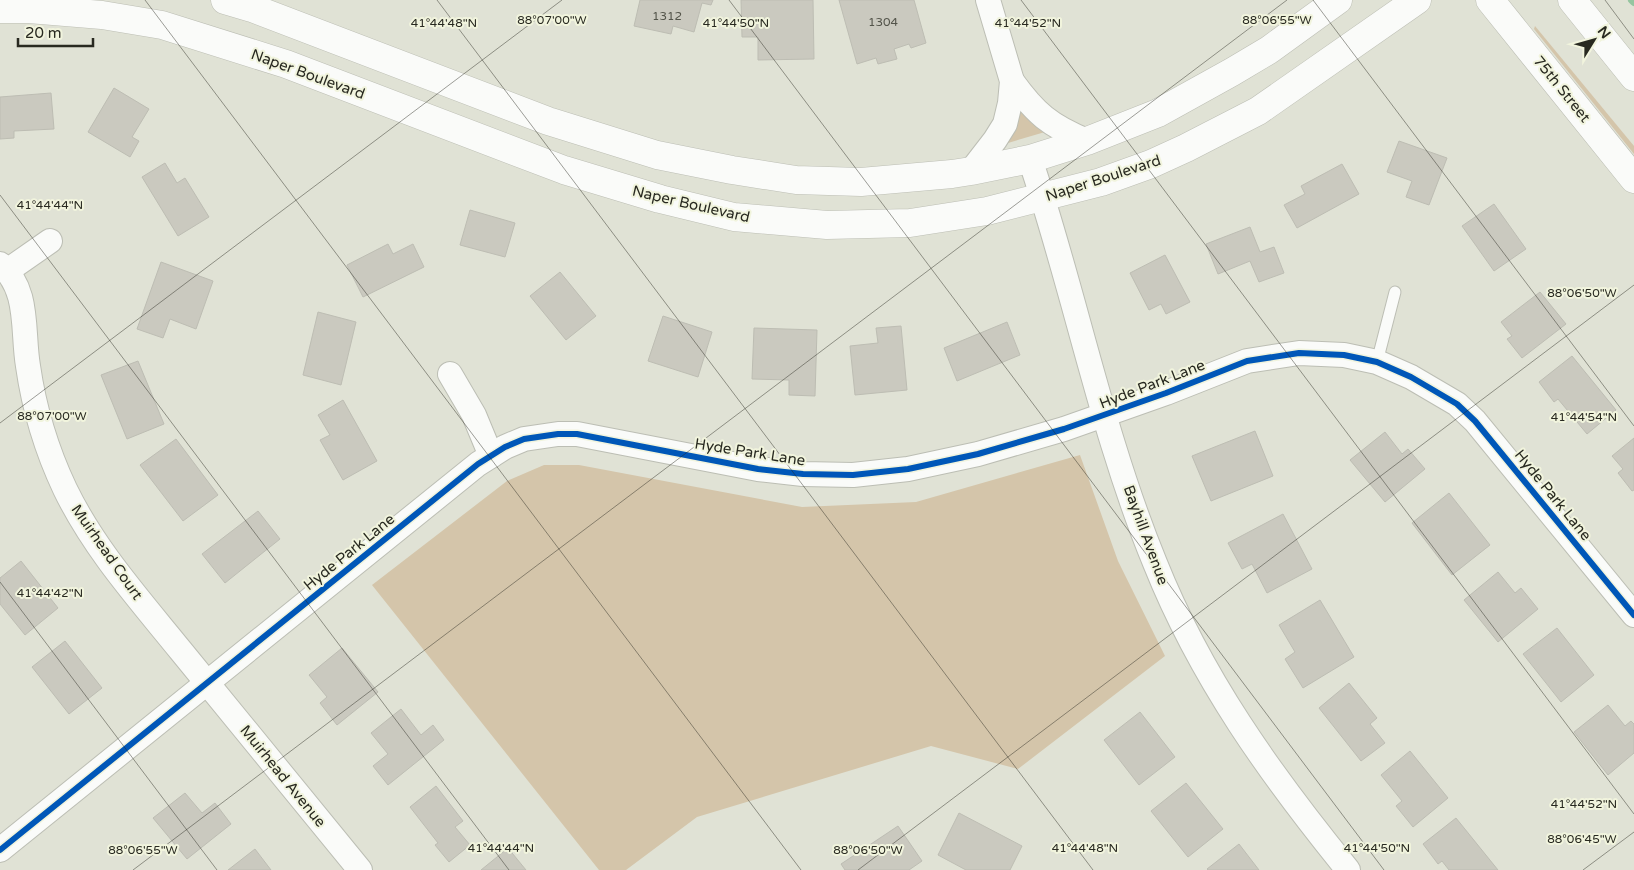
<svg xmlns="http://www.w3.org/2000/svg" width="1634" height="870" viewBox="0 0 1634 870" font-family="'Varela Round',sans-serif">
<rect width="100%" height="100%" fill="#e0e2d5"/>
<g fill="#d4c5aa">
<polygon points="1535,26 1634,146 1634,154 1534,29"/>
<polygon points="1021,109 1045,132 1008,143 1007,142"/>
<polygon points="1080,455 1118,561 1165,656 1018,769 931,746 697,817 626,870 599,870 372,585 507,481 544,465 579,465 802,507 916,502"/>
</g>
<g fill="none" stroke-linecap="round" stroke-linejoin="round">
<polyline stroke="#96c5a0" stroke-width="8" points="1632,0 1634,2"/>
</g>
<g fill="#cac9bf" stroke="#bdbdb3">
<polygon points="640,0 713,0 711,5 702,3 694,32 673,26 671,34 634,26"/>
<polygon points="741,0 813,0 814,59 758,60 758,37 742,37"/>
<polygon points="839,0 914,0 926,43 911,48 909,44 894,49 897,59 878,64 876,58 857,64"/>
<polygon points="114,88 149,109 132,137 139,141 130,157 88,132"/>
<polygon points="51,93 54,129 14,131 14,138 0,139 0,97"/>
<polygon points="1399,141 1447,158 1429,205 1406,197 1412,181 1387,172"/>
<polygon points="165,163 177,183 185,178 209,217 178,236 142,177"/>
<polygon points="1342,164 1359,194 1297,228 1284,205 1305,194 1301,186"/>
<polygon points="1494,204 1526,249 1494,271 1462,226"/>
<polygon points="470,210 515,223 505,257 460,245"/>
<polygon points="1250,227 1260,252 1274,247 1284,273 1259,282 1250,261 1218,274 1206,244"/>
<polygon points="388,244 393,254 413,244 424,267 363,297 347,265"/>
<polygon points="1165,255 1190,302 1166,314 1161,304 1149,310 1130,273"/>
<polygon points="161,262 213,281 196,329 170,319 163,338 137,329"/>
<polygon points="560,272 596,316 566,340 530,296"/>
<polygon points="1540,292 1566,324 1522,358 1507,339 1512,336 1501,322"/>
<polygon points="318,312 356,322 341,385 303,375"/>
<polygon points="663,316 712,332 698,377 648,361"/>
<polygon points="1007,322 1020,355 957,381 944,348"/>
<polygon points="901,326 907,390 855,395 850,346 878,343 876,328"/>
<polygon points="754,328 817,330 815,396 789,395 789,380 752,379"/>
<polygon points="1572,356 1616,410 1587,434 1558,399 1554,402 1539,382"/>
<polygon points="138,361 164,424 127,439 101,375"/>
<polygon points="343,400 377,461 343,480 320,440 330,435 318,415"/>
<polygon points="1255,431 1273,476 1211,501 1192,456"/>
<polygon points="1385,432 1402,454 1408,449 1425,469 1385,502 1350,460"/>
<polygon points="1634,438 1634,490 1632,491 1618,473 1623,469 1612,456"/>
<polygon points="176,439 218,495 183,521 140,465"/>
<polygon points="1449,493 1490,545 1452,575 1412,523"/>
<polygon points="258,511 280,539 225,583 202,554"/>
<polygon points="1283,514 1312,569 1267,593 1252,564 1242,569 1228,543"/>
<polygon points="21,561 58,608 25,635 0,604 0,578"/>
<polygon points="1498,572 1515,593 1521,588 1538,609 1498,642 1464,600"/>
<polygon points="1320,600 1354,657 1303,688 1285,659 1295,652 1279,625"/>
<polygon points="1557,628 1594,675 1561,702 1523,654"/>
<polygon points="65,641 102,688 69,714 32,667"/>
<polygon points="342,648 378,692 337,725 320,703 327,697 309,675"/>
<polygon points="1349,683 1377,718 1370,724 1385,743 1361,761 1319,708"/>
<polygon points="1608,705 1625,726 1631,721 1634,724 1634,753 1608,775 1574,732"/>
<polygon points="401,709 421,735 433,725 444,740 388,785 373,766 388,754 371,733"/>
<polygon points="1140,712 1175,757 1139,785 1104,740"/>
<polygon points="1410,751 1448,798 1413,827 1396,806 1402,801 1381,775"/>
<polygon points="1186,783 1223,829 1188,857 1151,811"/>
<polygon points="436,786 463,821 455,827 470,845 449,862 435,845 438,843 410,807"/>
<polygon points="185,793 202,813 215,803 231,824 187,859 153,818"/>
<polygon points="959,813 1022,846 1010,870 966,870 938,855"/>
<polygon points="1456,818 1498,870 1449,870 1442,861 1438,864 1423,844"/>
<polygon points="898,826 922,861 909,870 845,870 841,864"/>
<polygon points="1239,844 1259,870 1208,870 1207,869"/>
<polygon points="508,848 526,870 481,870"/>
<polygon points="255,849 271,870 228,870"/>
</g>
<g fill="none" stroke-linecap="round" stroke-linejoin="round">
<g stroke="#bcbeb4" stroke-width="13">
<polyline id="service" points="1377,362 1395,292"/>
</g>
<g stroke="#bcbeb4" stroke-width="26">
<g id="minor">
<path d="M1012,81C1035,113 1050,126 1087,141"/>
<path d="M1030,159C1075,292 1101,432 1155,563C1201,678 1270,774 1348,870"/>
<polyline points="971,171 995,140 1005,124 1010,103 1012,81 988,0"/>
<path d="M0,264C30,290 22,331 28,366C34,408 47,451 65,489C94,549 139,599 181,651C240,724 300,797 360,870"/>
<polyline points="7,271 50,241"/>
<polyline points="450,374 474,415 491,456"/>
<polyline points="0,850 478,464 505,447 524,439 558,434 577,434 758,469 803,474 853,475 908,469 978,454 1064,429 1166,393 1247,361 1299,353 1344,355 1377,362 1411,377 1457,404 1475,421 1634,615"/>
</g>
</g>
<g stroke="#bcbeb4" stroke-width="29">
<g id="secondary">
<polyline points="225,0 252,8 548,121 657,155 732,170 796,180 861,182 952,174 971,171 1030,159 1087,141 1158,113 1232,72 1269,50 1338,0"/>
<polyline points="1490,0 1634,179"/>
<polyline points="1572,0 1634,77"/>
<polyline points="0,9 29,9 102,15 162,25 286,64 564,170 660,199 734,217 827,225 910,223 987,211 1101,182 1151,164 1186,148 1258,111 1417,0"/>
</g>
</g>
<use href="#service" stroke="#fafbf9" stroke-width="11"/>
<use href="#minor" stroke="#fafbf9" stroke-width="24"/>
<use href="#secondary" stroke="#fafbf9" stroke-width="28"/>
<g stroke="#f1f4dd" stroke-width="9">
<polyline id="cycleway" points="0,850 478,464 505,447 524,439 558,434 577,434 758,469 803,474 853,475 908,469 978,454 1064,429 1166,393 1247,361 1299,353 1344,355 1377,362 1411,377 1457,404 1475,421 1634,615"/>
</g>
<use href="#cycleway" stroke="#0057b8" stroke-width="6"/>
</g>
<path fill="none" stroke="#282920" stroke-width="1" stroke-opacity="0.45" d="M145,0L801,870M437,0L1093,870M729,0L1384,870M1021,0L1634,814M1313,0L1634,426M1605,0L1634,39M0,195L509,870M0,423L562,0M0,582L217,870M133,870L1287,0M858,870L1634,285M1583,870L1634,832"/>
<g text-anchor="middle" stroke-width="4" stroke-linejoin="round" paint-order="stroke">
<g font-size="12" fill="#53544a">
<text x="667" y="20">1312</text>
<text x="883" y="26">1304</text>
</g>
<g font-size="15" fill="#282920" stroke="#f1f4dd">
<text transform="translate(308 74) rotate(20)" y="5">Naper Boulevard</text>
<text transform="translate(1562 89) rotate(51)" y="5">75th Street</text>
<text transform="translate(1103 178) rotate(-18)" y="5">Naper Boulevard</text>
<text transform="translate(691 204) rotate(13)" y="5">Naper Boulevard</text>
<text transform="translate(1152 384) rotate(-21)" y="5">Hyde Park Lane</text>
<text transform="translate(750 452) rotate(9)" y="5">Hyde Park Lane</text>
<text transform="translate(1553 495) rotate(51)" y="5">Hyde Park Lane</text>
<text transform="translate(1146 535) rotate(70)" y="5">Bayhill Avenue</text>
<text transform="translate(107 552) rotate(55)" y="5">Muirhead Court</text>
<text transform="translate(349 552) rotate(-39)" y="5">Hyde Park Lane</text>
<text transform="translate(283 776) rotate(51)" y="5">Muirhead Avenue</text>
</g>
</g>
<g font-size="12" text-anchor="middle" fill="#282920" stroke="#f1f4dd" stroke-width="4" stroke-linejoin="round" paint-order="stroke">
<text x="552" y="24">88°07'00"W</text>
<text x="1277" y="24">88°06'55"W</text>
<text x="444" y="27">41°44'48"N</text>
<text x="736" y="27">41°44'50"N</text>
<text x="1028" y="27">41°44'52"N</text>
<text x="50" y="209">41°44'44"N</text>
<text x="1582" y="297">88°06'50"W</text>
<text x="52" y="420">88°07'00"W</text>
<text x="1584" y="421">41°44'54"N</text>
<text x="50" y="597">41°44'42"N</text>
<text x="1584" y="808">41°44'52"N</text>
<text x="1582" y="843">88°06'45"W</text>
<text x="501" y="852">41°44'44"N</text>
<text x="1085" y="852">41°44'48"N</text>
<text x="1377" y="852">41°44'50"N</text>
<text x="143" y="854">88°06'55"W</text>
<text x="868" y="854">88°06'50"W</text>
</g>
<g transform="translate(1594 40) rotate(53)" stroke="#f1f4dd" stroke-width="4" paint-order="stroke">
<path d="M0-4L9 19L0 12L-9 19Z" fill="#282920"/>
<text y="-8" font-size="14" font-weight="bold" text-anchor="middle" fill="#282920">N</text>
</g>
<path d="M18 38v8h75v-8" fill="none" stroke="#282920" stroke-width="2.5"/>
<text x="25" y="38" font-size="15" fill="#282920" stroke="#f1f4dd" stroke-width="4" paint-order="stroke">20 m</text>
</svg>
